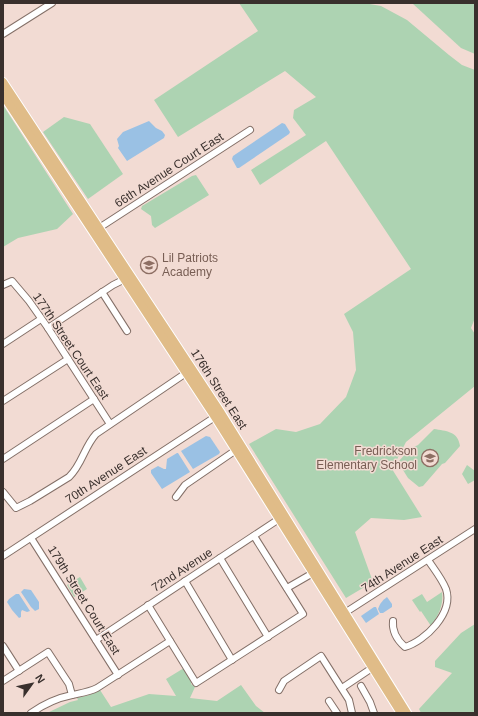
<svg xmlns="http://www.w3.org/2000/svg" width="478" height="716" viewBox="0 0 478 716" font-family="Arial,sans-serif">
<rect width="100%" height="100%" fill="#f2dbd3"/>
<g fill="#add3b2">
<polygon points="239,3 364,3 381,6 407,20 449,55 462,65 475,70 475,318 471,328 475,334 475,386 406,442 392,469 422,517 404,520 371,518 355,532 373,582 346,598 249,444 276,429 296,432 320,424 346,397 356,370 353,332 344,314 411,269 326,141 260,185 251,170 306,135 293,118 294,110 316,97 285,71 178,137 154,100 258,31"/>
<polygon points="412,3 475,3 475,54 461,48"/>
<polygon points="3,105 73,214 57,229 18,238 3,247"/>
<polygon points="64,117 90,124 123,174 88,199 43,132"/>
<polygon points="196,175 209,195 155,228 152,225 151,216 141,209 142,206 192,176"/>
<path d="M434,429C446,431 458,431 460,446L445,463L442,464L423,486L419,487L408,478L398,462L410,449L418,445Z"/>
<polygon points="467,465 475,471 475,480 468,484 462,474"/>
<polygon points="80,577 87,589 74,597 67,585"/>
<path d="M442,592C444,605 438,616 431,626L421,611L420,612L412,600L422,594L427,602Z"/>
<polygon points="475,624 475,712 472,713 421,713 419,709 452,673 435,667 435,661 461,633"/>
<polygon points="184,668 191,679 191,684 195,687 190,698 217,701 241,685 256,706 265,713 47,713 70,702 78,700 77,698 89,695 100,690 111,707 149,694 176,696 166,679"/>
</g>
<g fill="#9ac1e4">
<polygon points="149,121 156,128 162,131 165,135 164,138 127,161 118,148 119,146 117,139 123,132"/>
<polygon points="282,123 285,124 290,132 289,134 239,168 237,168 232,159 233,156"/>
<polygon points="206,436 210,437 220,452 219,454 193,469 181,451"/>
<polygon points="177,453 178,453 190,472 162,489 151,473 151,470 158,466 164,469 166,469 167,459"/>
<polygon points="24,589 31,590 39,602 39,609 35,611 31,607 21,592"/>
<polygon points="16,594 19,594 30,611 27,612 22,610 21,612 21,617 19,618 12,610 7,602 9,599"/>
<path d="M387,597L392,604V607L383,613H380L378,609C380,603 383,600 387,597Z"/>
<polygon points="374,607 376,607 379,614 366,623 361,616"/>
</g>
<g fill="none" stroke-linecap="round" stroke-linejoin="round">
<polyline stroke="#9ac1e4" stroke-width="1" points="474,3 475,5"/>
<g stroke="#847068" stroke-width="8">
<g id="minor">
<polyline points="3,34 52,3"/>
<polyline points="99,228 250,130"/>
<polyline points="3,285 12,281 29,301 48,328 110,424"/>
<polyline points="102,292 127,331"/>
<polyline points="48,328 113,285 125,279"/>
<polyline points="3,344 41,319"/>
<polyline points="3,401 68,359"/>
<polyline points="3,459 94,399"/>
<path d="M3,492L16,508L30,501L69,477C82,465 84,447 96,434L186,373"/>
<polyline points="176,497 185,485 236,450"/>
<polyline points="31,538 118,675"/>
<polyline points="3,556 218,415"/>
<polyline points="220,558 268,637"/>
<polyline points="185,581 232,660"/>
<polyline points="287,588 313,573"/>
<polyline points="148,605 196,683 303,614 254,536"/>
<polyline points="343,614 475,529"/>
<path d="M393,621C392,631 397,640 405,647C425,641 454,613 446,589C442,579 434,569 428,560"/>
<polyline points="96,640 279,519"/>
<polyline points="3,646 19,671"/>
<polyline points="3,681 48,652 69,684 72,695"/>
<polyline points="361,686 370,702 374,713"/>
<polyline points="342,688 372,668"/>
<polyline points="279,690 284,681 321,656 349,700 352,713"/>
<polyline points="329,701 337,713"/>
<path d="M31,713C44,704 57,698 72,695C81,693 89,692 97,688L170,641"/>
</g>
</g>
<g stroke="#fff" stroke-width="10">
<g id="major">
<polyline points="3,82 221,413 407,713"/>
<polyline points="3,95 215,417 401,713"/>
</g>
</g>
<use href="#minor" stroke="#fff" stroke-width="6"/>
<use href="#major" stroke="#e0bc88" stroke-width="8"/>
</g>
<defs>
<g id="school-ring" transform="scale(0.9)"><circle r="9.5" fill="#f2dbd3" stroke="#8d6e63" stroke-width="1.5"/><path d="M0-5L7-2L0 1L-7-2ZM-4 1L0 2.5L4 1V4Q0 6-4 4Z" fill="#8d6e63"/></g>
</defs>
<g fill-rule="evenodd">
<use href="#school-ring" x="149" y="265"/>
<use href="#school-ring" x="430" y="458"/>
</g>
<g text-anchor="middle" stroke-width="3" stroke-linejoin="round" paint-order="stroke">
<g font-size="12" fill="#39302d" stroke="#f2dbd3">
<text transform="translate(169 170) rotate(-33)" y="4">66th Avenue Court East</text>
<text transform="translate(71 346) rotate(56)" y="4">177th Street Court East</text>
<text transform="translate(219 389) rotate(57)" y="4">176th Street East</text>
<text transform="translate(106 475) rotate(-33)" y="4">70th Avenue East</text>
<text transform="translate(402 564) rotate(-33)" y="4">74th Avenue East</text>
<text transform="translate(182 570) rotate(-33)" y="4">72nd Avenue</text>
<text transform="translate(84 600) rotate(58)" y="4">179th Street Court East</text>
</g>
<g font-size="12" fill="#785e54" stroke="#f2dbd3" text-anchor="start">
<text x="162" y="262">Lil Patriots<tspan x="162" dy="14">Academy</tspan></text>
<text x="417" y="455" text-anchor="end">Fredrickson<tspan x="417" dy="14">Elementary School</tspan></text>
</g>
</g>
<rect width="478" height="716" fill="none" stroke="#39302d" stroke-width="8"/>
<g transform="translate(32 684) rotate(57)" stroke="#f2dbd3" stroke-width="3" paint-order="stroke">
<path d="M0-3L7 15L0 10L-7 15Z" fill="#39302d"/>
<text y="-6" font-size="11" font-weight="bold" text-anchor="middle" fill="#39302d">N</text>
</g>
</svg>
